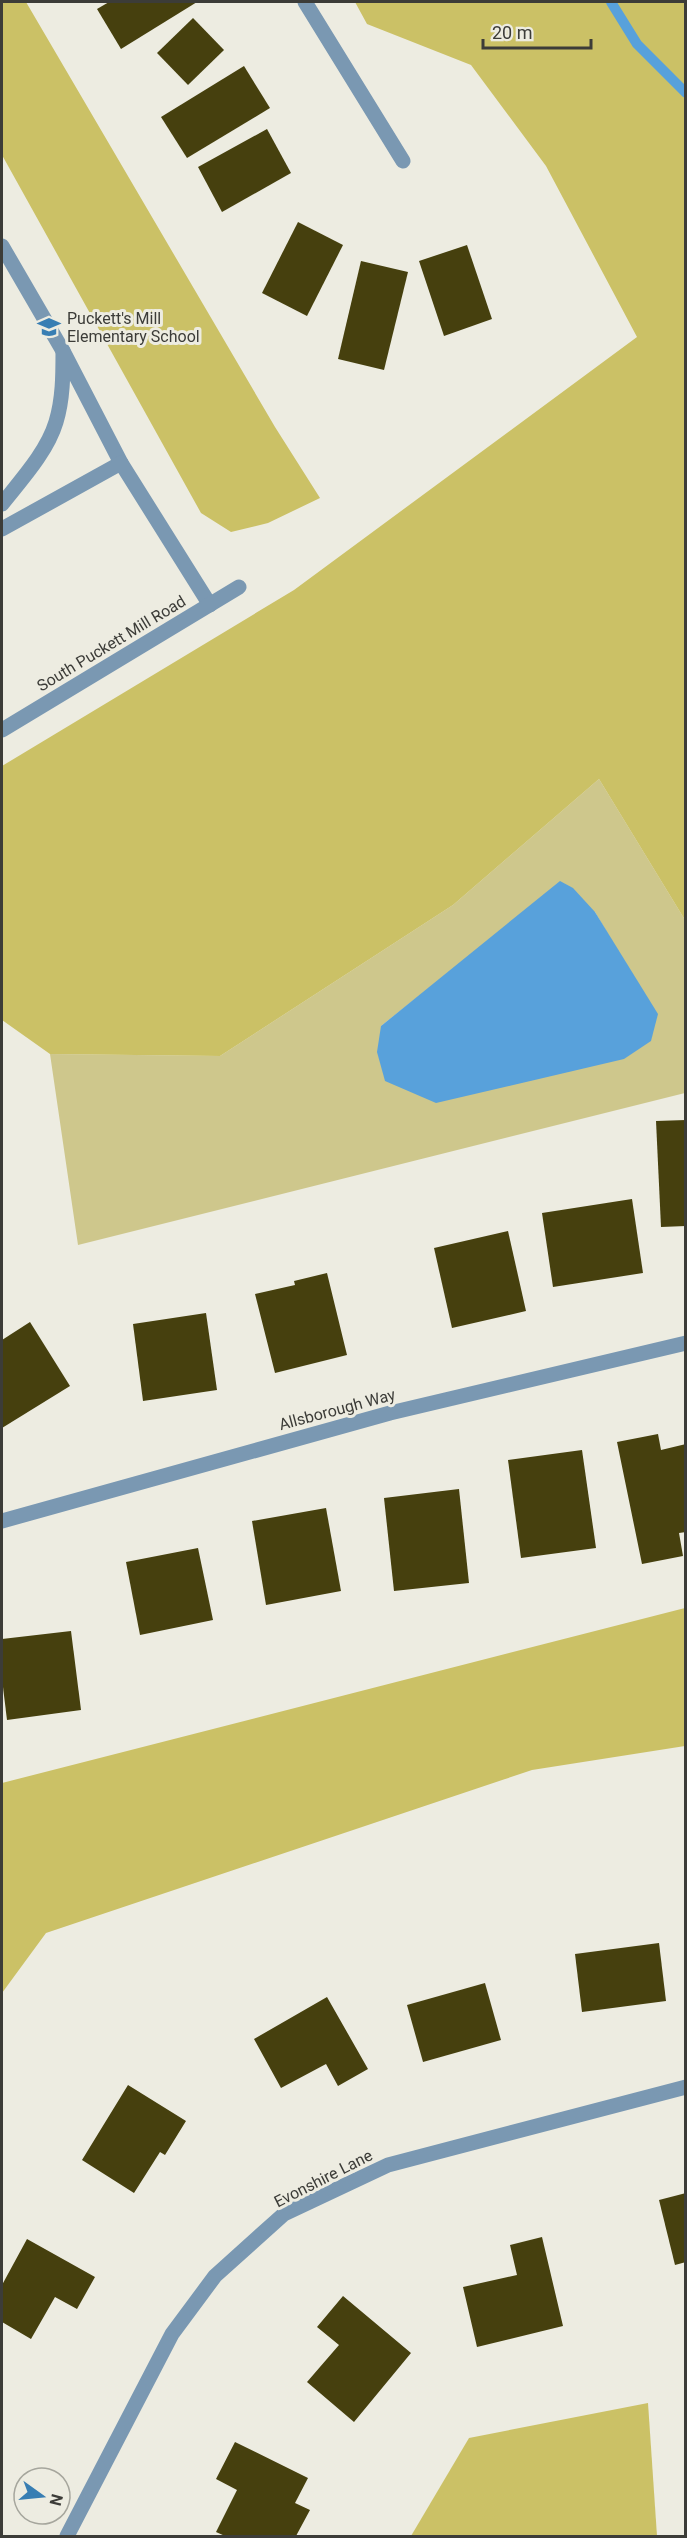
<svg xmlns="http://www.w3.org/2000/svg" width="687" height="2538" viewBox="0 0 687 2538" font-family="Roboto,sans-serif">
<rect width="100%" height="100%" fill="#edece1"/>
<path fill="#cec78c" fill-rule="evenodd" d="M599,779L685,920V1093L78,1245L50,1054L220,1056L453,905ZM595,912L619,953L381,1026L415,999Z"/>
<g fill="#cbc166">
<polygon points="2,2 26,2 275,427 320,498 268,523 231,532 201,513 2,155"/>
<polygon points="355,2 685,2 685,920 599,779 453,905 220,1056 50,1054 2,1020 2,766 294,590 637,337 546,166 471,65 367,24"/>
<polygon points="685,1608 685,1746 532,1770 46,1933 2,1993 2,1783"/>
<polygon points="648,2403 657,2536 411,2536 469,2438"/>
</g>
<polygon fill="#58a1db" points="560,881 573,888 595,912 658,1014 651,1041 624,1059 436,1103 385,1081 377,1052 381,1026"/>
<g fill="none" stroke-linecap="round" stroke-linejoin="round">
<polyline stroke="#58a1db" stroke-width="10" points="611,2 637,44 686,93"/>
</g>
<g fill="#46400e">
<polygon points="109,2 197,2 121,49 97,9"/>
<polygon points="193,18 224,50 188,85 157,53"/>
<polygon points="244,66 270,108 187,158 161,117"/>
<polygon points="267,129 291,173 222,212 198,167"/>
<polygon points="298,222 343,245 307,316 262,293"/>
<polygon points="467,245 492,319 444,336 419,261"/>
<polygon points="361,261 408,272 384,370 338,359"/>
<polygon points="686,1120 686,1226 661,1227 656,1121"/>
<polygon points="632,1199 643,1273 553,1287 542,1213"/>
<polygon points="508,1231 526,1311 452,1328 434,1248"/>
<polygon points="327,1273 347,1355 275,1373 255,1294 295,1285 294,1281"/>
<polygon points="206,1313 217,1390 143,1401 133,1324"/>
<polygon points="30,1322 70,1386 2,1428 2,1340"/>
<polygon points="658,1434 661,1450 686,1444 686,1532 679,1533 683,1556 642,1564 617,1442"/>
<polygon points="582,1450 596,1548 521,1558 508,1460"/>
<polygon points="459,1489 469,1583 394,1591 384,1498"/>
<polygon points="326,1508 341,1591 266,1605 252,1521"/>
<polygon points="198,1548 213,1620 140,1635 126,1562"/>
<polygon points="71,1631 81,1710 7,1720 2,1679 2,1639"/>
<polygon points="659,1943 666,2001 582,2012 575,1954"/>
<polygon points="485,1983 501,2040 423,2062 407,2005"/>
<polygon points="327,1997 368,2069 338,2086 326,2064 281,2088 254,2039"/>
<polygon points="128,2085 186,2121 165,2155 160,2152 134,2193 82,2160"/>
<polygon points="686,2193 686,2262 675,2265 659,2200"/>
<polygon points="542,2237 563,2326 477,2347 463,2287 517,2275 510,2245"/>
<polygon points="27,2239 95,2277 77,2309 55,2297 31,2339 2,2322 2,2285"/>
<polygon points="343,2296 411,2353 354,2422 307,2382 339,2345 317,2327"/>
<polygon points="235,2442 308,2478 295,2503 310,2510 296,2536 225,2536 216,2532 237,2490 216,2479"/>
</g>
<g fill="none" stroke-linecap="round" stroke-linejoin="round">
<g stroke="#7a98b2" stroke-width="15">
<polyline points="305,2 403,161"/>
<polyline points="2,246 63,351"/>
<path d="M2,504C21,480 47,452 56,422C63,399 63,375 63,351L121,463"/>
<polyline points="2,529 121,463 210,605"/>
<polyline points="2,730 239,587"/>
<polyline points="2,1521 390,1413 686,1343"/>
<polyline points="67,2536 172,2334 215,2276 284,2214 388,2165 686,2087"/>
</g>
</g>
<defs>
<g id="school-bare" transform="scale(1.8)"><path d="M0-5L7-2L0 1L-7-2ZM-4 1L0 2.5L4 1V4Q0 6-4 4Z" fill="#387eb3" stroke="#edece1" stroke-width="2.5" paint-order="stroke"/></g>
</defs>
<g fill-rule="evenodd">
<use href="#school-bare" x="49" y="327"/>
</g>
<g text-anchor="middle" stroke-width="6" stroke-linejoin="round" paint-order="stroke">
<g font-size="16" fill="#3c3c38" stroke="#edece1" text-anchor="start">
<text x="67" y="324">Puckett's Mill<tspan x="67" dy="18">Elementary School</tspan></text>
</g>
<g font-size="16" fill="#3c3c38" stroke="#edece1">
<text transform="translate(111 643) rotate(-31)" y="6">South Puckett Mill Road</text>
<text transform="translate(337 1409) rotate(-15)" y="6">Allsborough Way</text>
<text transform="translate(323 2178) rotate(-27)" y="6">Evonshire Lane</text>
</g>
</g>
<rect width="687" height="2538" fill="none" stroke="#3c3c38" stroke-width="6"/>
<g transform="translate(42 2496) rotate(105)"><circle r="28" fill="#edece1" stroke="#a6a69d" stroke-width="1.5"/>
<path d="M0-4.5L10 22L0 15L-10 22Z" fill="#387eb3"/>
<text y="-9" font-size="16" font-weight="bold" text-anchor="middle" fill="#3c3c38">N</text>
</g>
<path d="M483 39v9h108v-9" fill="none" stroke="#3c3c38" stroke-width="3"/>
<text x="492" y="39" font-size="18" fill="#3c3c38" stroke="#edece1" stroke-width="4.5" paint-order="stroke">20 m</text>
</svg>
